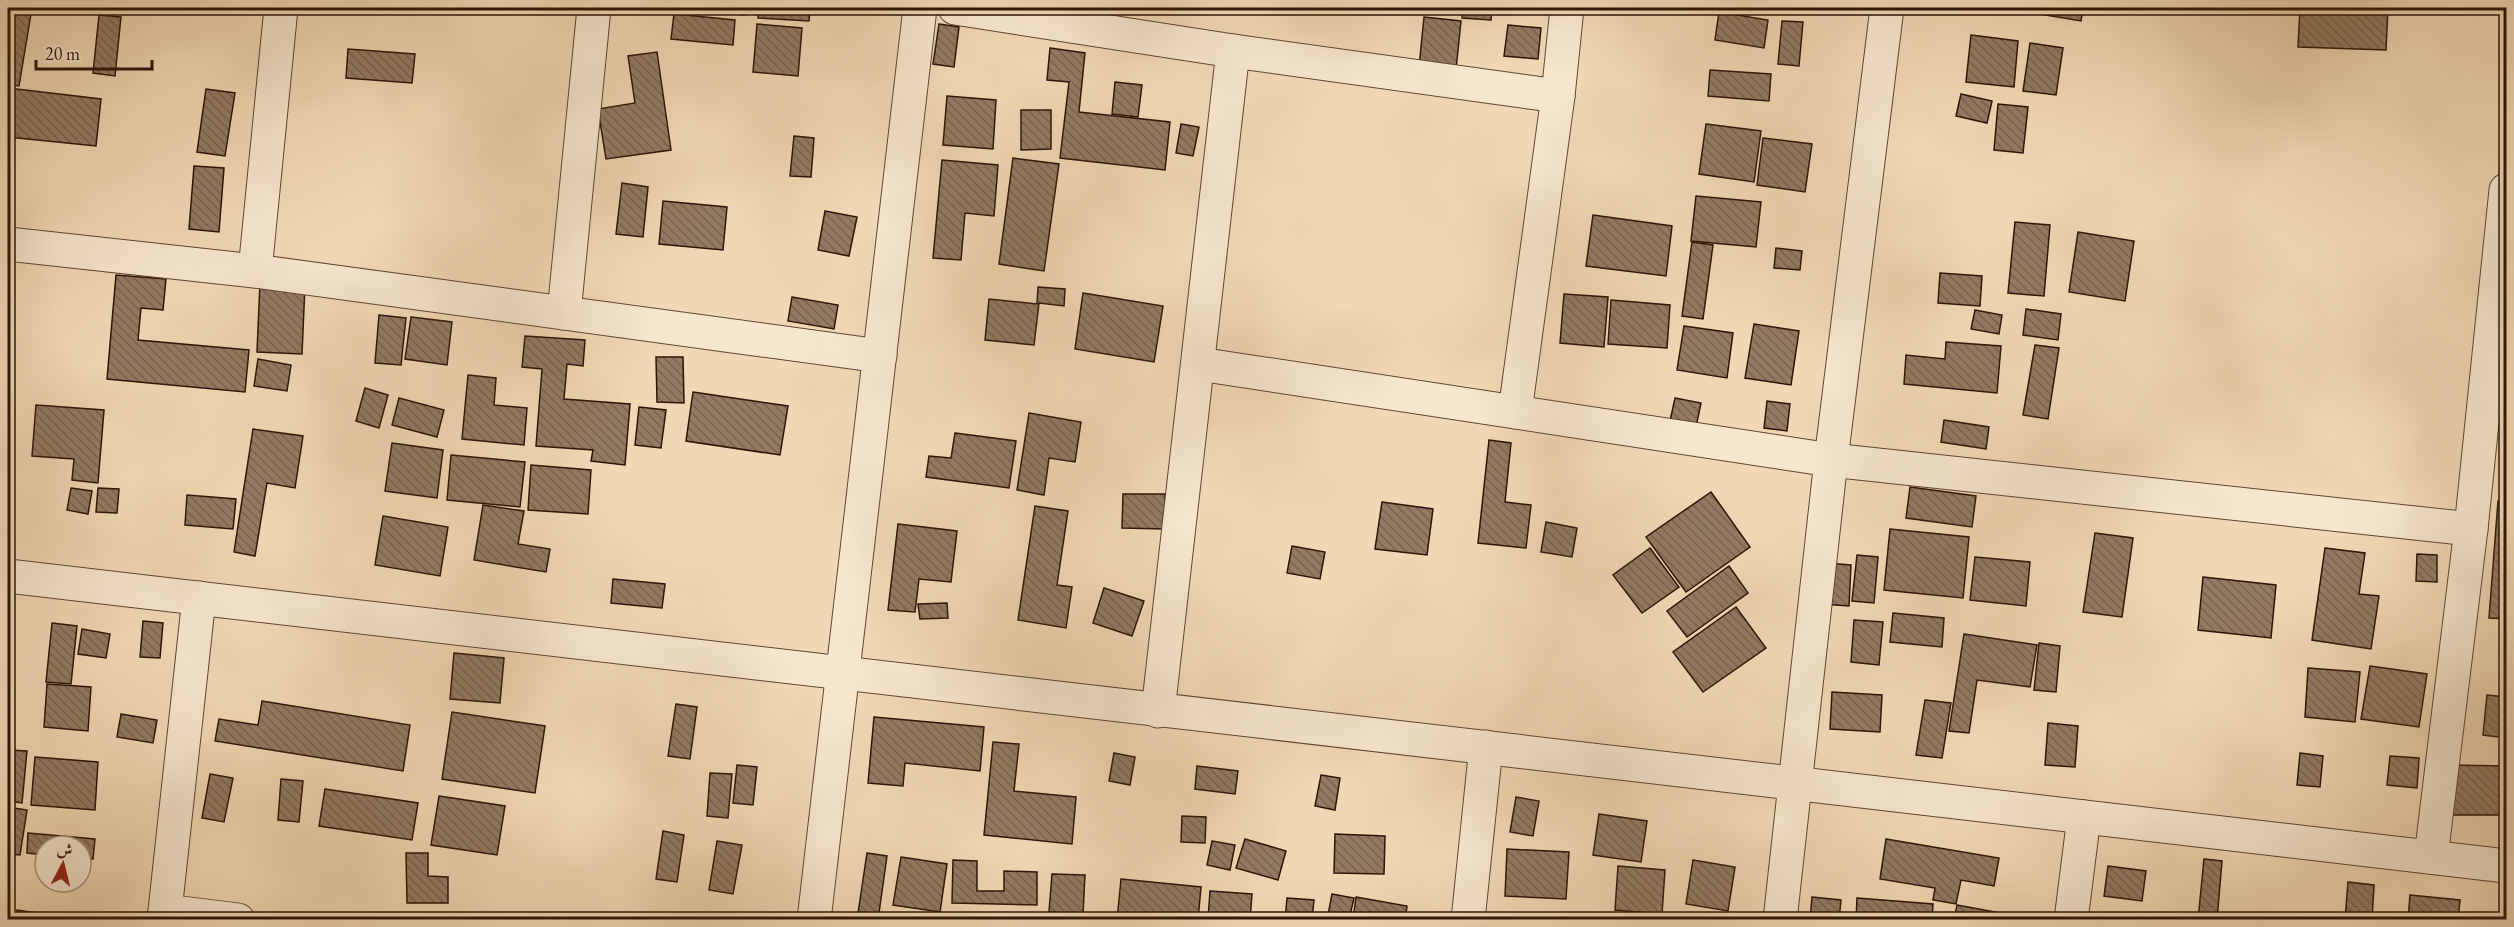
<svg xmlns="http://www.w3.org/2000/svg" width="2514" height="927" viewBox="0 0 2514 927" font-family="'EB Garamond',Amiri,serif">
<defs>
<pattern id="building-back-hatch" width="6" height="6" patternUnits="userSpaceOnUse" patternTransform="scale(1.5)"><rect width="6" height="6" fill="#937a62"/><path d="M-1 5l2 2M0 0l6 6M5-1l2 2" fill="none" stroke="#78634f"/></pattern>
</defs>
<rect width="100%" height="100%" fill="#f1d8b4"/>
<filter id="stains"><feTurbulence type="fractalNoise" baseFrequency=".00333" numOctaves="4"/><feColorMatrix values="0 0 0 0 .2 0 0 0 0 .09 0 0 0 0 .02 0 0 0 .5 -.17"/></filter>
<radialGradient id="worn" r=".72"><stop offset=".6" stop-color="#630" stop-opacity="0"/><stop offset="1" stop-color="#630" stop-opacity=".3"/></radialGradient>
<g fill="url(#building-back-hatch)" stroke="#2d1509" stroke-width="1.5">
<polygon points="8,8 32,8 19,86 8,84"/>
<polygon points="146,8 183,8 183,11"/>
<polygon points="701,8 746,8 745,15 701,11"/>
<polygon points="759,8 810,8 809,21 758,18"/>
<polygon points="1169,8 1197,8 1197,11"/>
<polygon points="1463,8 1492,8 1491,20 1462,18"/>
<polygon points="2040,8 2083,8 2081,21 2039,14"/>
<polygon points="2300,8 2388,8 2386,50 2298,47"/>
<polygon points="1719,12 1768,20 1764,48 1715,40"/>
<polygon points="674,14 735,20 733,45 671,39"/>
<polygon points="99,15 121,17 115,76 93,73"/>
<polygon points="1424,17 1461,21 1456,70 1419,67"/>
<polygon points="1782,21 1803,22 1799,66 1778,64"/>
<polygon points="757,24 802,28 798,76 753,72"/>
<polygon points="939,24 959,27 954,67 933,64"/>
<polygon points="1508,25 1541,28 1538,59 1504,56"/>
<polygon points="1971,35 2018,41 2014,87 1966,82"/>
<polygon points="2030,43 2063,48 2056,95 2023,91"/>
<polygon points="1050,48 1085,53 1079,112 1170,122 1165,170 1060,158 1069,82 1047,80"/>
<polygon points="348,49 415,54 412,83 346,78"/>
<polygon points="657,52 671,150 606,159 598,109 635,103 628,56"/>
<polygon points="1710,70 1771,74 1769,101 1708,96"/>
<polygon points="1115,82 1142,85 1138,117 1112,114"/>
<polygon points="8,88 101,99 96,146 8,137"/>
<polygon points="206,89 235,93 225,156 197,152"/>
<polygon points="1961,94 1992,101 1987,123 1956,116"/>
<polygon points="947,96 996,100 993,149 943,145"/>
<polygon points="1998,104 2028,107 2023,153 1994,150"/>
<polygon points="1021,110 1051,110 1051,149 1021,150"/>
<polygon points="1181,124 1199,127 1193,156 1176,153"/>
<polygon points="1706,124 1761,131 1754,182 1699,174"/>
<polygon points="794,136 814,138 811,177 790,176"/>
<polygon points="1763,138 1812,144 1805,192 1757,185"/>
<polygon points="1013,158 1059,164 1044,271 999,264"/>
<polygon points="942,160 998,165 994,216 965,213 961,260 933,258"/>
<polygon points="194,166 224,168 219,232 189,229"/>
<polygon points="622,183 648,187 643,237 616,234"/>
<polygon points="1696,196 1761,202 1756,247 1691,241"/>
<polygon points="663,201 727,207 723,250 659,244"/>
<polygon points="825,211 857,217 849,256 818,250"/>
<polygon points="1593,215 1672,226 1666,276 1586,266"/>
<polygon points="2015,222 2050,225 2044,296 2008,293"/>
<polygon points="2078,232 2134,241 2125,301 2069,292"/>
<polygon points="1692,242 1713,245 1703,319 1682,316"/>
<polygon points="1776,248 1802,251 1800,270 1774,268"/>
<polygon points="1940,273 1982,276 1980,306 1938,303"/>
<polygon points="116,275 166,279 163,310 141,308 138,340 249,350 245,392 107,379"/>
<polygon points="260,282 305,285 302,354 257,352"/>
<polygon points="1038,287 1065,289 1064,306 1039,303 1034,345 985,340 989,299 1037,304"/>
<polygon points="1083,293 1163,306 1154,362 1075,349"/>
<polygon points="1564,294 1608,297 1604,347 1560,343"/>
<polygon points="792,297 838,305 834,329 788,321"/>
<polygon points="1611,300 1670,305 1667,348 1608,344"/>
<polygon points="2026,309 2061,314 2058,340 2023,335"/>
<polygon points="1975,310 2002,315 1999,334 1971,329"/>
<polygon points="379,315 406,318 401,365 375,363"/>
<polygon points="411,317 452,322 447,365 405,359"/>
<polygon points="1754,324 1799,331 1791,385 1745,378"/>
<polygon points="1684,326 1733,333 1727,378 1677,370"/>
<polygon points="525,336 585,340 583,366 567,364 564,399 630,404 625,465 591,461 593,450 536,446 542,369 522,367"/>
<polygon points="1946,342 2001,346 1997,393 1904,384 1906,355 1945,359"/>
<polygon points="2035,345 2059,348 2048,419 2023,415"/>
<polygon points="656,357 683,357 684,403 657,402"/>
<polygon points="258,359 291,365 287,391 254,386"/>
<polygon points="468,375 496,378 494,405 527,408 524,445 462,439"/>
<polygon points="365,388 388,395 379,428 356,421"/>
<polygon points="693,392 788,406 780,455 686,441"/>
<polygon points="399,398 444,410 437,437 392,425"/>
<polygon points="1675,398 1701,403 1696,427 1670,421"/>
<polygon points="1767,401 1790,404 1787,431 1764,428"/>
<polygon points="36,405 104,410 98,483 72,480 74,459 32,456"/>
<polygon points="639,407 666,410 661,448 635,445"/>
<polygon points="1029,413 1081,422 1075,462 1049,458 1044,495 1017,490"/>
<polygon points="1944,420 1989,427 1986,449 1941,442"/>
<polygon points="253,429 303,436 295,488 267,483 255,556 234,552"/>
<polygon points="955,433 1016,441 1009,488 926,477 929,456 951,458"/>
<polygon points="1489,440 1511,443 1505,502 1531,505 1526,548 1478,543"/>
<polygon points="392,443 443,450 437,498 385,491"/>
<polygon points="451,455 525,462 520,507 447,500"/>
<polygon points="531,465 591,470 588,514 528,510"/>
<polygon points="1910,487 1976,496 1972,527 1906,518"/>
<polygon points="71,488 92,491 88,514 67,510"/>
<polygon points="98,488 119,489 117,513 96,512"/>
<polygon points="1711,492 1750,547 1686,592 1646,537"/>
<polygon points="1123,494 1165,494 1165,529 1122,528"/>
<polygon points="187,495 236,499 233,529 185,525"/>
<polygon points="2498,501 2506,501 2506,619 2489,618"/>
<polygon points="1382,502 1433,509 1427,555 1375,549"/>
<polygon points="483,505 524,511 518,544 550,549 546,572 474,560"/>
<polygon points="1035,506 1068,511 1057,585 1072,587 1066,628 1018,620"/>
<polygon points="383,516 448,527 440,576 375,565"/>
<polygon points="1546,522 1577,528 1572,557 1541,552"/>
<polygon points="898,524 957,531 951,582 919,579 915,612 888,610"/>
<polygon points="1890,529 1969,537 1963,598 1884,590"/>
<polygon points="2095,533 2133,538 2122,617 2083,612"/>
<polygon points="1292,546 1325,552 1320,579 1287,573"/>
<polygon points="1650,548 1679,587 1642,613 1613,575"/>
<polygon points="2325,548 2365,553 2359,594 2379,596 2371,649 2312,640"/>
<polygon points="2417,554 2437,555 2437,582 2416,581"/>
<polygon points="1857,555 1878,557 1874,603 1852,601"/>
<polygon points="1975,557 2030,562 2026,606 1970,600"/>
<polygon points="1825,563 1851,565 1849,606 1822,604"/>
<polygon points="1729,566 1748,593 1687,637 1667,611"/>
<polygon points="2203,577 2276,585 2271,638 2198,630"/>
<polygon points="613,579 665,584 662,608 611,603"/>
<polygon points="1104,588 1144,601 1132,636 1093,623"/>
<polygon points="947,603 948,618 920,619 918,604"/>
<polygon points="1736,607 1766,648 1703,692 1673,652"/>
<polygon points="1893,613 1944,618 1942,647 1890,642"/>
<polygon points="1854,620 1883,622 1879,665 1851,662"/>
<polygon points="143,621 163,623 160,658 140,657"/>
<polygon points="52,623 77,626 71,684 46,682"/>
<polygon points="82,629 110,634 106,658 78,654"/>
<polygon points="1964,634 2037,645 2030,687 1977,680 1969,733 1949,731"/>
<polygon points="2039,643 2060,646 2056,692 2034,690"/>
<polygon points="454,653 504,658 500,703 450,699"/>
<polygon points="2370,666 2427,674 2419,727 2361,719"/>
<polygon points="2308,668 2360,672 2355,722 2305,717"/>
<polygon points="47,684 91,687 88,731 44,727"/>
<polygon points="1832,692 1882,695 1880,732 1830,729"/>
<polygon points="2487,695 2506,697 2506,738 2483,735"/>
<polygon points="1925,700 1951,703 1942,758 1916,755"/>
<polygon points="262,701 410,725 403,771 215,741 219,719 258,725"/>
<polygon points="676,704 697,707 690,759 668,756"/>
<polygon points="452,712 545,726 535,793 442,779"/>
<polygon points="121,714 157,720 153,743 117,737"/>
<polygon points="874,717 984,727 980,771 905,763 903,786 868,783"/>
<polygon points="2048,723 2078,726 2075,767 2045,765"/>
<polygon points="993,742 1019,744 1014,791 1076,797 1072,844 984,835"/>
<polygon points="8,750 27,751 22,803 8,801"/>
<polygon points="1114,753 1135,757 1130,785 1109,781"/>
<polygon points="2300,753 2323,756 2320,787 2297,785"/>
<polygon points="2390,756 2419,758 2417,788 2387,785"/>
<polygon points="35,757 98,762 95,810 31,805"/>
<polygon points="737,765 757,767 753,805 733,803"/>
<polygon points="2449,765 2506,766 2506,815 2448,815"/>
<polygon points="1197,766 1238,771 1235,794 1195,789"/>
<polygon points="710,773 732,774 728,818 707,816"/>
<polygon points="210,774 233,778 224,822 202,818"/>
<polygon points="1321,775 1340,778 1335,810 1315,806"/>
<polygon points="281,779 303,781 299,822 278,820"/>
<polygon points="325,789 418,803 412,840 319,826"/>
<polygon points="439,796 505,806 497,855 431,845"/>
<polygon points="1516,797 1539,801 1533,836 1510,832"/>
<polygon points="8,807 27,810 20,855 8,854"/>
<polygon points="1599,814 1647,821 1641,862 1593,855"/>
<polygon points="1182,816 1206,817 1205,843 1181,842"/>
<polygon points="663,831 684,835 677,882 656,879"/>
<polygon points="28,833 95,839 93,859 81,858 81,846 45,846 45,855 27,853"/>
<polygon points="1335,834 1385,836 1384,874 1334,873"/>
<polygon points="1245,839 1286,851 1278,880 1236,868"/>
<polygon points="1886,839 1999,858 1994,886 1961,880 1956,904 1933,900 1935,888 1880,879"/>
<polygon points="717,841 742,845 733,894 709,890"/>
<polygon points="1212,841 1235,845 1230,870 1207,865"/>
<polygon points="1507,849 1569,852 1566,899 1505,896"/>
<polygon points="406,853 428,853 428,876 448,877 448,903 407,903"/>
<polygon points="867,853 887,856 878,920 857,920"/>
<polygon points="901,857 947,864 940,912 893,905"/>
<polygon points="2204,859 2222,861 2217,920 2198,920"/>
<polygon points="953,860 977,861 977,891 1004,891 1004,871 1037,872 1037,905 952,903"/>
<polygon points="1693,860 1735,867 1728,911 1686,904"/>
<polygon points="1618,866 1665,870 1662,914 1615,910"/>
<polygon points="2108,866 2146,871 2142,901 2104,896"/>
<polygon points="1052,874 1085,875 1083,914 1049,912"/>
<polygon points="1121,879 1201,887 1198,920 1117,920"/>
<polygon points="2348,882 2374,885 2372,920 2345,920"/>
<polygon points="1210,891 1252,894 1250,920 1208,920"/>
<polygon points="1332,894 1354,898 1349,920 1327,920"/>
<polygon points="2410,895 2460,900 2458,920 2408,920"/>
<polygon points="1356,897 1407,906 1405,920 1353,920"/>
<polygon points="1812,897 1841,900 1839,920 1810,920"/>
<polygon points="1287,898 1314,900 1312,920 1285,920"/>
<polygon points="1857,898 1933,904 1932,920 1856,920"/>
<polygon points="1957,905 2001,913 1999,920 1954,920"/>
<polygon points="17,910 77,919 77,920 16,920"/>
</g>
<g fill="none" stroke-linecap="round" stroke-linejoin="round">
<g stroke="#5e4634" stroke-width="35">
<g id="minor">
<polyline points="955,8 1233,51 1558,96"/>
<polyline points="8,244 255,271 880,356"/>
<polyline points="255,271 281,8"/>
<polyline points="564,313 594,8"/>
<polyline points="1199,364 1831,460 2471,529"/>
<polyline points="1515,412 1558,96 1567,8"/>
<polyline points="8,576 2506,866"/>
<polyline points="1158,711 1233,51"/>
<polyline points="2431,857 2471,529 2506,190"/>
<polyline points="165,911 238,920"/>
<polyline points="164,920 199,598"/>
<polyline points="814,920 920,8"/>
<polyline points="1468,920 1486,747"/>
<polyline points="1780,920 1831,460 1887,8"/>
<polyline points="2071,920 2084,817"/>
</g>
</g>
<use href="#minor" stroke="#f6e6ce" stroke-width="33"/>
</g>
<rect width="2514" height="927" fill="none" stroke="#f1d8b4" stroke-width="30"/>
<rect x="9" y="9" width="2496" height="909" fill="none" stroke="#2d1509" stroke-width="3"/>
<rect x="15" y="15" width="2484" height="897" fill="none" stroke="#2d1509" stroke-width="1.5"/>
<g transform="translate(63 864) rotate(7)"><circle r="28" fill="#f6e6ce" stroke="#a6927f" stroke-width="1.5"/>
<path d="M0-4.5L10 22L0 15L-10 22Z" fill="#8f2418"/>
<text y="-9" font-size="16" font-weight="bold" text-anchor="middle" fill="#2d1509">ش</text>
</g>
<path d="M36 60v9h116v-9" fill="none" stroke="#2d1509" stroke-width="3"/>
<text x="45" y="60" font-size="18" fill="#2d1509" stroke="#f6e6ce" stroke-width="4.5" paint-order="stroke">20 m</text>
<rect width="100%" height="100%" filter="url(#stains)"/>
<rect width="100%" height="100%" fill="url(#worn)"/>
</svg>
